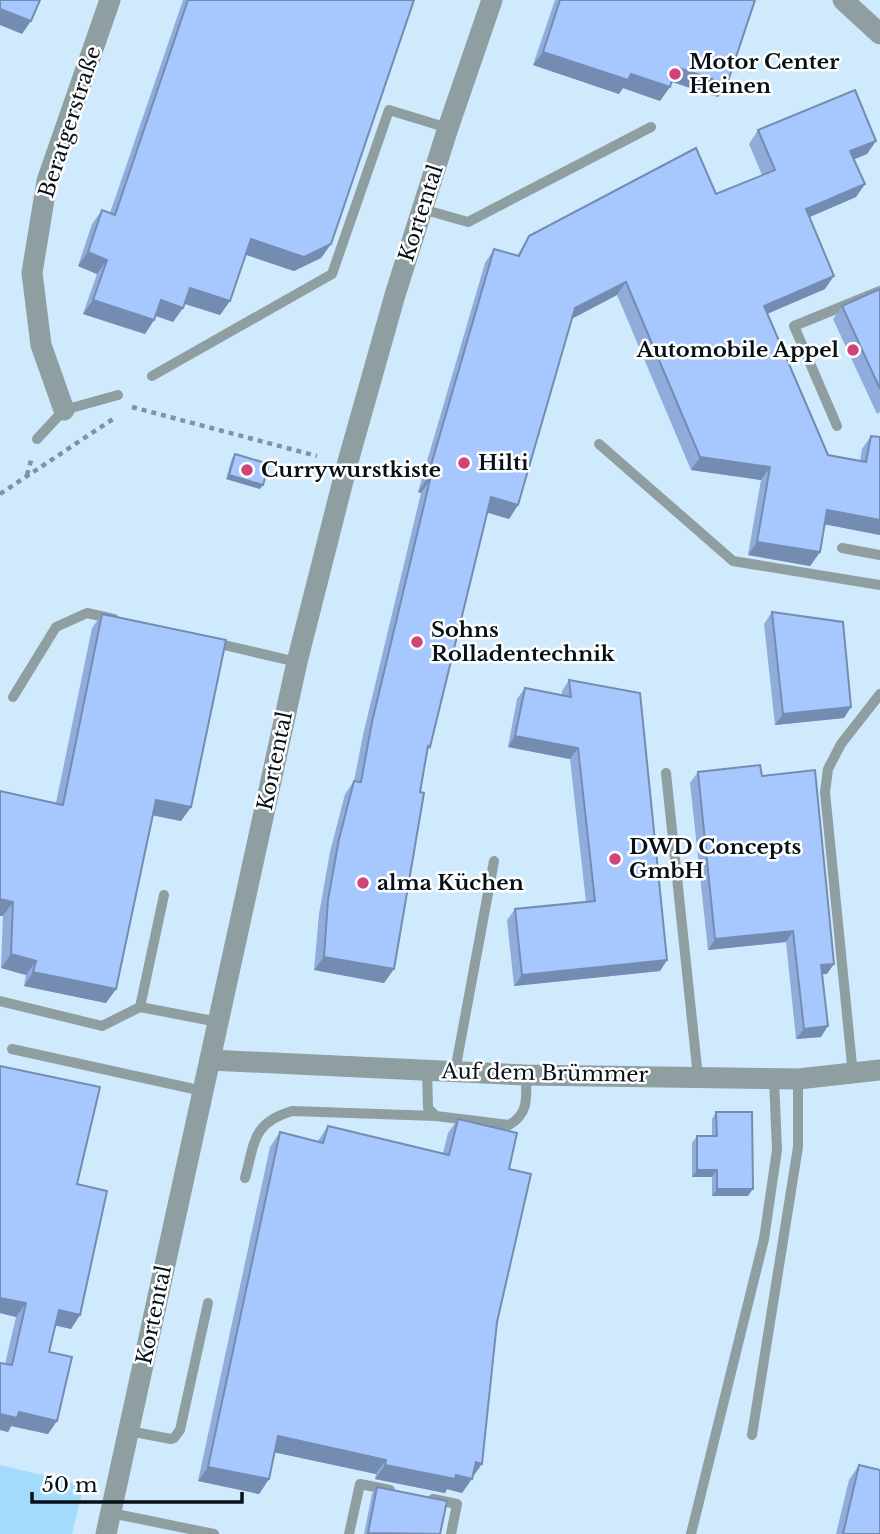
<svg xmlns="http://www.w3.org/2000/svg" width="880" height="1534" viewBox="0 0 880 1534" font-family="'Libre Baskerville',serif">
<rect width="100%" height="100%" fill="#ceeafc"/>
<polygon fill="#a3dbfd" points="0,1465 84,1485 72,1534 0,1534"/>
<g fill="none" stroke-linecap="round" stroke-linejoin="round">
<g stroke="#7f93a1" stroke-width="4.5" stroke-dasharray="5 5" stroke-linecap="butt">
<polyline points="132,407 317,456"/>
<polyline points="27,475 32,457"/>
<polyline points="0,494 116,417"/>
</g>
<g stroke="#8f9ea0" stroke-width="10">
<polyline points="422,209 468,222 651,127"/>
<polyline points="152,376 332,274 389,110 448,128"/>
<polyline points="837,426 794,326 880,291"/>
<polyline points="37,439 64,410 118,395"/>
<polyline points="599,444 733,561 880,585"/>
<polyline points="842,548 880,555"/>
<polyline points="211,642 297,662"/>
<polyline points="13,697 56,627 87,613 114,619"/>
<polyline points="666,773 698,1077"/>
<polyline points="164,895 140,1007 218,1022"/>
<polyline points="0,1001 102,1026 140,1007"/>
<polyline points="12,1049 203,1091"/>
<path d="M427,1070L428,1108L436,1116L509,1125C530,1113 526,1096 526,1075"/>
<polyline points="455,1071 494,861"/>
<polyline points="853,1075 825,792 828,769 841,744 880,694"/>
<path d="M245,1178C255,1142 252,1123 292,1111L436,1116"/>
<polyline points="129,1431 171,1439 174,1438 180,1430 208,1303"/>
<polyline points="752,1435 798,1147 798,1079"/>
<polyline points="433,1499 457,1504 451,1534"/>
<polyline points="111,1513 214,1534"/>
<polyline points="349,1534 360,1484 390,1490"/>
<polyline points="691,1534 764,1239 777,1150 774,1079"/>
</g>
<g stroke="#8f9ea0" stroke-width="21">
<polyline points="843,0 880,34"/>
<polyline points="64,410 41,345 32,273 47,181 110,0"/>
<polyline points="210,1060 526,1075 798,1079 880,1070"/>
</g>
<polyline stroke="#8f9ea0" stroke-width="21" points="106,1534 297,662 347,465 395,295 448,128 492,0"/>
</g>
<g fill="#90acda">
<polygon points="183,0 414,0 331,244 321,258 294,271 246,255 230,301 220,315 184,304 183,308 173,322 156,316 154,320 145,334 83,314 97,274 78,266 92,224 102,210 110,213"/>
<polygon points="555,0 755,0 727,84 718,97 671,82 660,101 623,88 619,94 533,65"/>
<polygon points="758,130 876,141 867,154 854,159 865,184 856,197 809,217 825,289 767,314 828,455 860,461 862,449 871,436 880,535 825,524 820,552 810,566 748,555 761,480 691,470 617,295 572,318 518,505 509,519 487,512 430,747 427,751 394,969 384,983 314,970 319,914 330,852 345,794 354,781 363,735 421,493 418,492 485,263 494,249 517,256 529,236 716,194 762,175 749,144"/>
<polygon points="880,289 880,412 877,414 833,319 842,306"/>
<polygon points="235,454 260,489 226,479 232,458"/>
<polygon points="772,612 851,707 844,718 775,725 764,624"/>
<polygon points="102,614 191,807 181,821 152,815 116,989 106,1003 24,986 26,975 1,968 3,916 56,803 92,628"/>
<polygon points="569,680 667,960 660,971 514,986 507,920 515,909 586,902 570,759 508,747 517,699 525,688 562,695 562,691"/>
<polygon points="698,772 827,974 822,974 821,1037 796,1039 786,942 708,950 690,783"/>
<polygon points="0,1066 77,1184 80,1315 71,1329 55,1325 49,1352 48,1434 11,1426 8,1432 0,1430 0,1363 5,1364 16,1317 0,1313"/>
<polygon points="716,1112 748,1196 712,1196 712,1177 692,1177 692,1143 697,1136 712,1136 712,1119"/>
<polygon points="458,1119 509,1169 497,1322 473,1476 462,1493 447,1489 445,1493 375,1479 376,1474 275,1452 269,1479 259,1494 198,1481 270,1147 280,1132 318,1141 328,1126 443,1153 448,1133"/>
<polygon points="859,1465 880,1534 836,1534 849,1480"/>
<polygon points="377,1487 440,1534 364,1534 372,1494"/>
</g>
<g fill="#758cb2">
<polygon points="0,9 31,21 22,34 0,25"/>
<polygon points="543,52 631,74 670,87 660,101 623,88 619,94 533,65"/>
<polygon points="676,67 727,84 718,97 667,80"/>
<polygon points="876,141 867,154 841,165 850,151"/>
<polygon points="865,184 856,197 796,223 806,209"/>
<polygon points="251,239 331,244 321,258 294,271 241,253"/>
<polygon points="88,252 107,260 97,274 78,266"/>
<polygon points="834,276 825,289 755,319 764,306"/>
<polygon points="626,282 617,295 566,322 575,308"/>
<polygon points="190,288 230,301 220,315 180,302"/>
<polygon points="93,300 154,320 145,334 83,314"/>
<polygon points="161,300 183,308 173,322 151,314"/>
<polygon points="700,457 770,467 761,480 691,470"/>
<polygon points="229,475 263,485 260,489 226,479"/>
<polygon points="427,479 430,480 421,493 418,492"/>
<polygon points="491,497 518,505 509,519 482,511"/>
<polygon points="827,510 880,520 880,535 818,523"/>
<polygon points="757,542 820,552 810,566 748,555"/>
<polygon points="851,707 844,718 775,725 783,714"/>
<polygon points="515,736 578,748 570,759 508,747"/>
<polygon points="156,800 191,807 181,821 146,814"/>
<polygon points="0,899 13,902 3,916 0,916"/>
<polygon points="793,931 786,942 708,950 715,939"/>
<polygon points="11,954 36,961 26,975 1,968"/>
<polygon points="324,957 394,969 384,983 314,970"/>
<polygon points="667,960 660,971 514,986 522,975"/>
<polygon points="834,964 827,974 814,975 821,965"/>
<polygon points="33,972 116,989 106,1003 24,986"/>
<polygon points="828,1026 821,1037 796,1039 804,1029"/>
<polygon points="697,1170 717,1170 712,1177 692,1177"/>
<polygon points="717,1189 753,1189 748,1196 712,1196"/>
<polygon points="0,1298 26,1303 16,1317 0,1313"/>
<polygon points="59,1310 80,1315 71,1329 49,1324"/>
<polygon points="19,1412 57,1421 48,1434 11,1426 8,1432 0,1430 0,1414"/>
<polygon points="278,1436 386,1460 376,1474 268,1451"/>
<polygon points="476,1462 482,1464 472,1478"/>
<polygon points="385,1465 456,1475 472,1479 462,1493 447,1489 445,1493 375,1479"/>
<polygon points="208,1467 269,1479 259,1494 198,1481"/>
</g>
<g fill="#a7c8fe" stroke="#758cb2" stroke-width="2">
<polygon points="0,0 40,0 31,21 0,9"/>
<polygon points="188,0 414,0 331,244 304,257 251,239 230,301 190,288 183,308 161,300 154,320 93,300 107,260 88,252 102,210 115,215"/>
<polygon points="560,0 755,0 727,84 676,67 670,87 631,74 628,80 543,52"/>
<polygon points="855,90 876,141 850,151 865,184 806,209 834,276 764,306 828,455 866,462 871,436 880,437 880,520 827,510 820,552 757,542 770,467 700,457 626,282 575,308 518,505 491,497 430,747 428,746 420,792 424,793 394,969 324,957 328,900 339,839 354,781 361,782 372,722 430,480 427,479 494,249 519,256 529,236 696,148 716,194 775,170 758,130"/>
<polygon points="880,289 880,389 842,306"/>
<polygon points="235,454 269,464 263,485 229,475"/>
<polygon points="772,612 843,622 851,707 783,714"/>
<polygon points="102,614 226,640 191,807 156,800 116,989 33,972 36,961 11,954 13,902 0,899 0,791 63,805"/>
<polygon points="569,680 640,693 667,960 522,975 515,909 595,901 578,748 515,736 525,688 571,697"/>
<polygon points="760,765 762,776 815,770 834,964 821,965 828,1026 804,1029 793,931 715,939 698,772"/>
<polygon points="0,1066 100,1087 77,1184 107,1191 80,1315 59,1310 49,1352 72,1357 57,1421 19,1412 17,1418 0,1414 0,1363 12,1365 26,1303 0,1298"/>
<polygon points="716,1112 752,1112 753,1189 717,1189 717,1170 697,1170 697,1136 717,1136"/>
<polygon points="458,1119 517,1133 509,1169 531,1174 497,1322 482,1464 476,1462 472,1479 456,1475 455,1479 385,1465 386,1460 278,1436 269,1479 208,1467 280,1132 323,1143 328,1126 449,1155"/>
<polygon points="859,1465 880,1470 880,1534 843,1534"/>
<polygon points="377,1487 447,1501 440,1534 368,1533"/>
</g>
<g fill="#d04579" stroke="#fff" stroke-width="2.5">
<circle cx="675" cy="74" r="7"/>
<circle cx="853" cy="350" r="7"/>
<circle cx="464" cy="463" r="7"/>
<circle cx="247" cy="470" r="7"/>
<circle cx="417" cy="642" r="7"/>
<circle cx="615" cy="859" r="7"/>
<circle cx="363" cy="883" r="7"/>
</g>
<g text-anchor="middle" stroke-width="5" stroke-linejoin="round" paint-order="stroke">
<g font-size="21" font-weight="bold" fill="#061016" stroke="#fff" text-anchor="start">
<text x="689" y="69">Motor Center<tspan x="689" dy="24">Heinen</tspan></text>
<text x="839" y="357" text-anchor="end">Automobile Appel</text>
<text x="478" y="470">Hilti</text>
<text x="261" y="477">Currywurstkiste</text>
<text x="431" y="637">Sohns<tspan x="431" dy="24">Rolladentechnik</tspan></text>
<text x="629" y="854">DWD Concepts<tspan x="629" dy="24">GmbH</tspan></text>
<text x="377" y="890">alma Küchen</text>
</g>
<g font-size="21" fill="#061016" stroke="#fff">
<text transform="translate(70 122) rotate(-72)" y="7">Beratgerstraße</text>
<text transform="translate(421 213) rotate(-72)" y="7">Kortental</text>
<text transform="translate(275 761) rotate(-78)" y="7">Kortental</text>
<text transform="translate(545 1073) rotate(1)" y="7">Auf dem Brümmer</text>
<text transform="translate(154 1315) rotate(-78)" y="7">Kortental</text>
</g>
</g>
<path d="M32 1492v10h210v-10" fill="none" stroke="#061016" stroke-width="3.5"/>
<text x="42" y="1492" font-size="21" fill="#061016" stroke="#ffffff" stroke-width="5" paint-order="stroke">50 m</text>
</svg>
